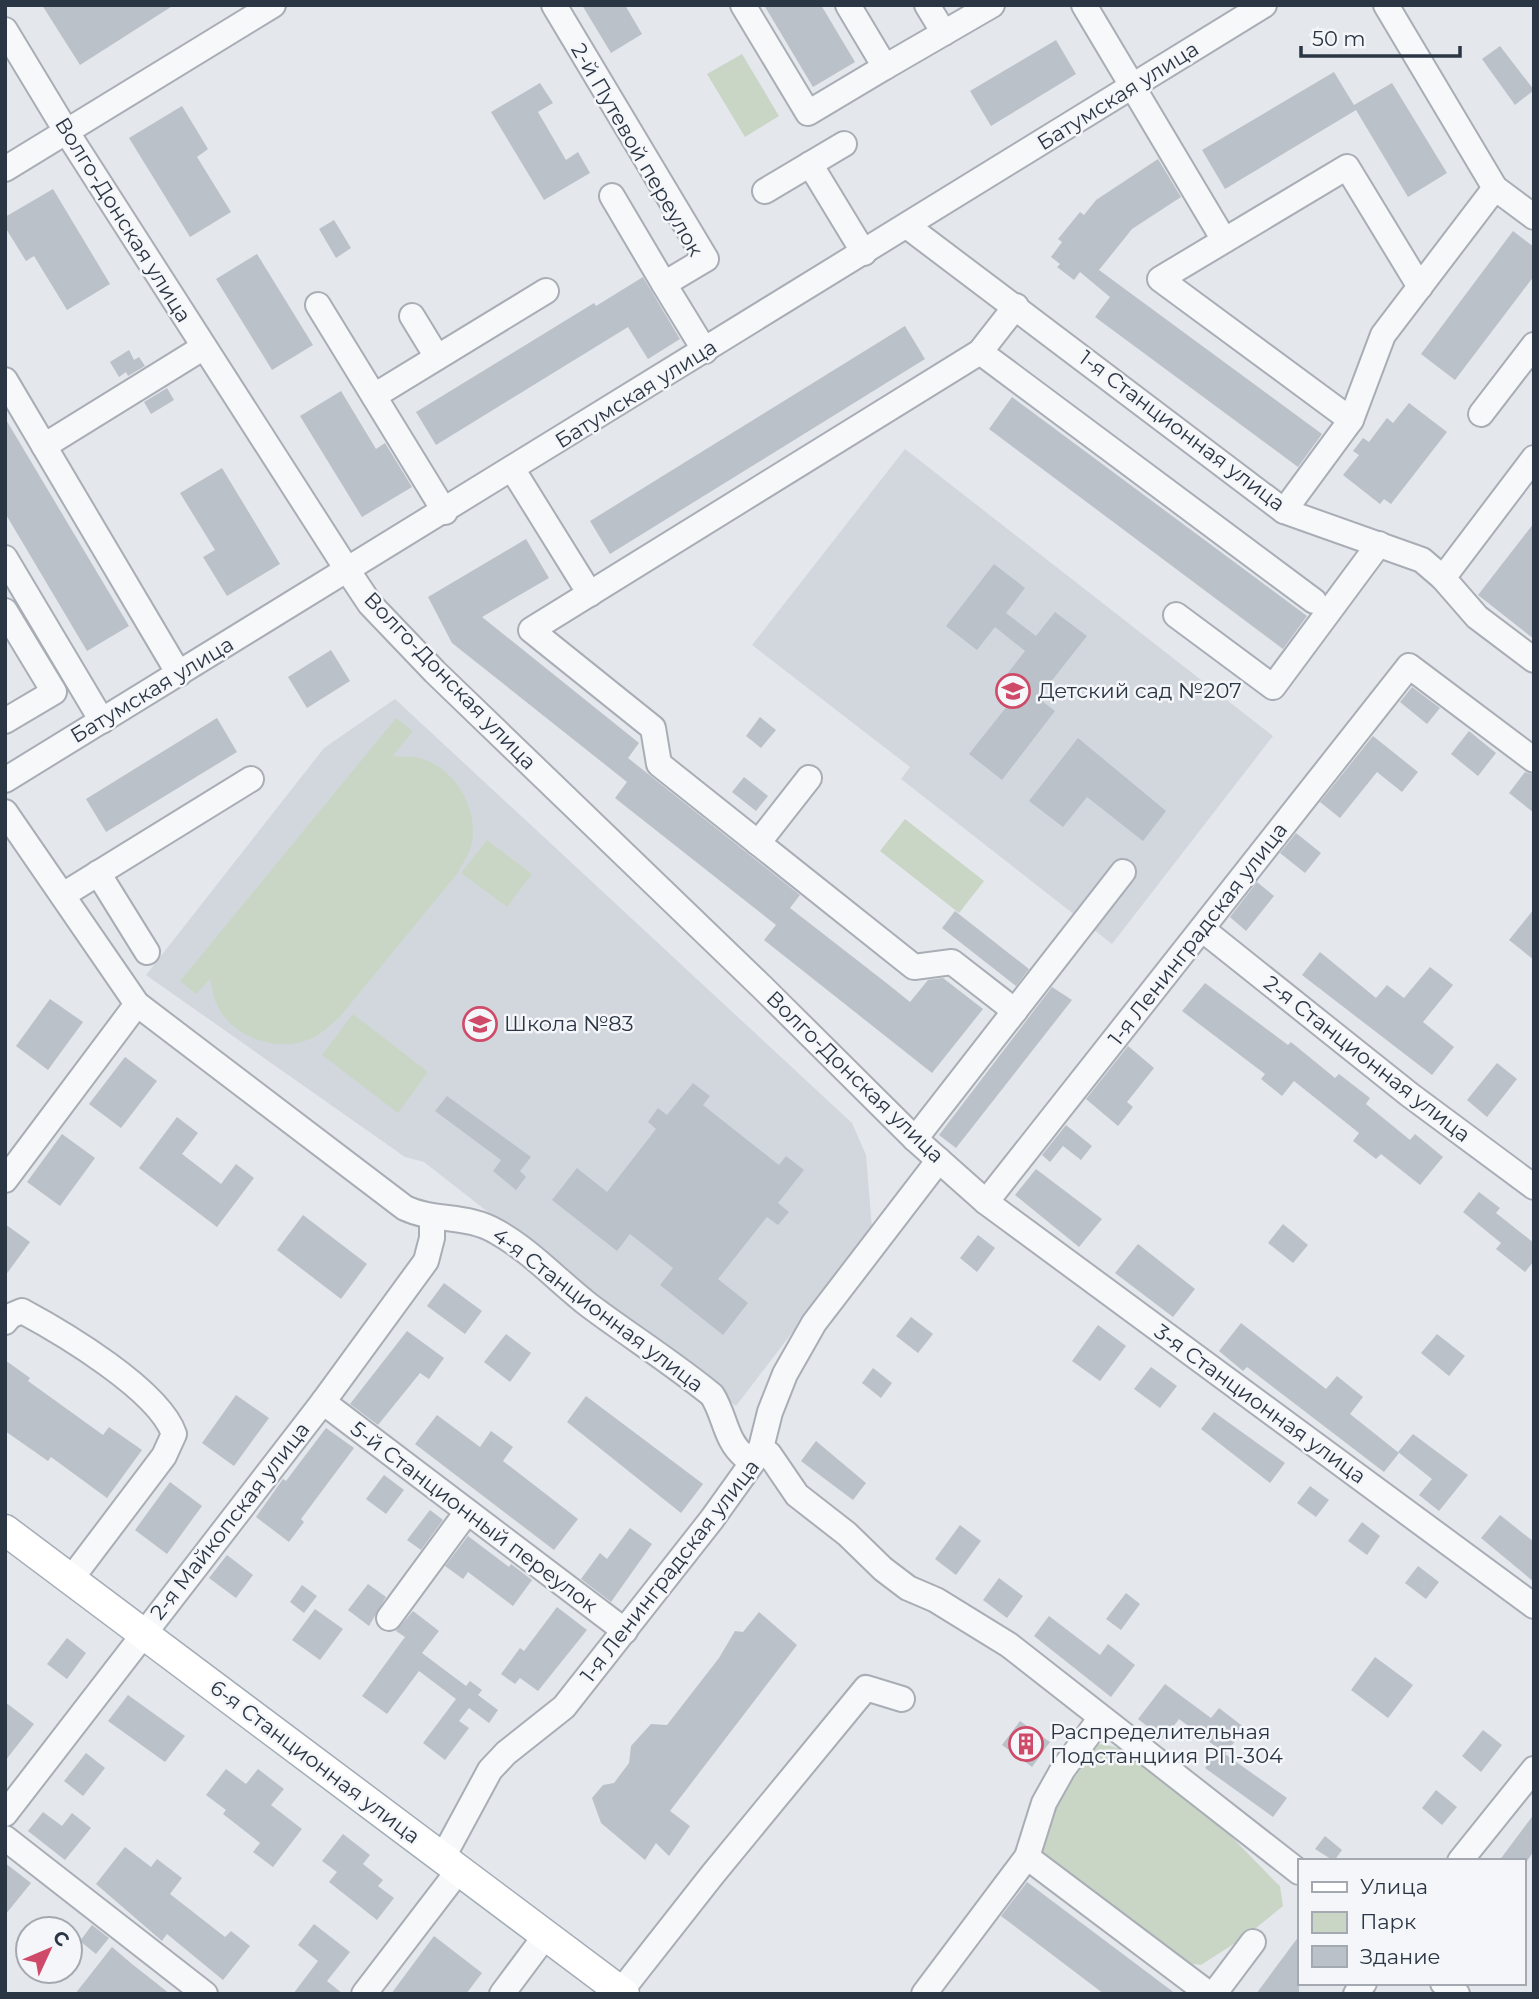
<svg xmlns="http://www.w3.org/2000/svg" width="1539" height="1999" viewBox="0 0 1539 1999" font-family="Montserrat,sans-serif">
<rect width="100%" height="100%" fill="#e4e7ec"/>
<g fill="#d2d7de">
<polygon points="905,449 1273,736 1112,944 901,779 910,767 752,645"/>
<polygon points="395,699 852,1123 866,1155 872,1228 736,1406 424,1162 405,1157 146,975 324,748"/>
</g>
<g fill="#cad6c5">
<polygon points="742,54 779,116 745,137 707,74"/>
<path d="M396,718L413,731L393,756C402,757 412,756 420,758C457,768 482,814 470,850C467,858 461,866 457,874L338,1019C331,1024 324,1032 316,1036C284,1055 233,1040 217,1005C213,997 212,987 210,979L196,994L180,981Z"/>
<polygon points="905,819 984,881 959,913 880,851"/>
<polygon points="487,840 532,874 507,907 461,873"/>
<polygon points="353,1014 428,1072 398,1113 322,1055"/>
<path d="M1095,1744C1151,1742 1239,1847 1280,1886L1283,1906L1246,1936L1201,1965L1180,1962L1041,1857L1036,1833L1048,1805Z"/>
</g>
<g fill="#bbc1c9">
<polygon points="42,5 174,5 80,65"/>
<polygon points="582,5 625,5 642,34 611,53"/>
<polygon points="764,5 821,5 855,62 813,87"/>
<polygon points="1056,40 1076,74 991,126 970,91"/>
<polygon points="1500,46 1534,90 1515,105 1482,59"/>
<polygon points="1334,72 1354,105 1392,83 1447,173 1408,197 1356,110 1225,189 1202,150"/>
<polygon points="540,83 553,103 538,112 566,160 578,152 590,173 544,200 491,112"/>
<polygon points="182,106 208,149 197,157 231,212 190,237 129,138"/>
<polygon points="1158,159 1181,197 1132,229 1099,270 1322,434 1298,467 1095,317 1110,297 1080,272 1074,280 1057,267 1060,264 1051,257 1062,242 1058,239 1080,212 1084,215 1096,200"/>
<polygon points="53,189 110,284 67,310 34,256 26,261 5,227 5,217"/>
<polygon points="334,220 351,248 336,258 319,229"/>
<polygon points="1513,231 1534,247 1534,276 1455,380 1421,354"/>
<polygon points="257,254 313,345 272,370 216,279"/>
<polygon points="643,277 680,339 648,359 628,327 436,445 416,412 594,303 596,306"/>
<polygon points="905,326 925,359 610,554 590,521"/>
<polygon points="129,350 134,360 139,357 145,366 128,376 126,372 119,377 110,362"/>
<polygon points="167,388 174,400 151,414 144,402"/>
<polygon points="341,391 376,449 385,443 412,487 362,517 300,416"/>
<polygon points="1012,397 1307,616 1283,649 989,429"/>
<polygon points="1409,403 1447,432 1391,504 1384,499 1380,504 1343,475 1359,455 1353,451 1363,438 1369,442 1387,418 1393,423"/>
<polygon points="5,418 129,626 87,651 5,513"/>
<polygon points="222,468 280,564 227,596 203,557 215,550 180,493"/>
<polygon points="1534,523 1534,639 1478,595"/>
<polygon points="526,539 549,578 482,617 639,743 628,758 800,895 790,908 889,985 910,1002 928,980 943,978 983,1009 932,1073 764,940 776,925 615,798 627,782 452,643 428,597"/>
<polygon points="994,564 1025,588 1006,613 1036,636 1055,612 1087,636 1038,698 1055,711 1002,780 969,754 1023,686 1007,674 1025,651 995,627 977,650 946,626"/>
<polygon points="331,650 350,681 307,708 288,677"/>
<polygon points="1412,687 1440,708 1427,724 1400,702"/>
<polygon points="760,717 776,730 761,748 746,736"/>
<polygon points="217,718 237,752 106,832 86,799"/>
<polygon points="1469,731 1496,753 1478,776 1451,754"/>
<polygon points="1373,736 1418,772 1402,792 1377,772 1340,818 1320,802"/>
<polygon points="1078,738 1166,811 1143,841 1087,797 1063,827 1029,801"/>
<polygon points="1525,772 1534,775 1534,813 1509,793"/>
<polygon points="744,777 768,796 756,811 732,792"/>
<polygon points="1296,833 1321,853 1305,873 1280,853"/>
<polygon points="1257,882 1274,896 1246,931 1230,917"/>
<polygon points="1534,909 1534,960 1509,940"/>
<polygon points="955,911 1029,969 1016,986 942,928"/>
<polygon points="1320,952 1376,998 1387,985 1404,998 1430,967 1453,985 1423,1022 1454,1047 1432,1075 1302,975"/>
<polygon points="1205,983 1288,1045 1291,1042 1335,1078 1339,1074 1370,1098 1366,1104 1410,1140 1415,1134 1443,1157 1420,1185 1381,1154 1376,1159 1353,1141 1359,1133 1294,1081 1282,1096 1261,1079 1265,1074 1182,1011"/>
<polygon points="1052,987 1072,1000 956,1148 939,1135"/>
<polygon points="50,999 83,1022 48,1070 16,1046"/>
<polygon points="1128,1046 1154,1068 1127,1102 1133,1107 1118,1126 1086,1099"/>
<polygon points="125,1057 157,1081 121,1128 89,1104"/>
<polygon points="1497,1063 1517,1079 1487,1117 1467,1100"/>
<polygon points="693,1083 710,1096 703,1105 779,1165 786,1156 804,1170 778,1203 789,1212 778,1225 767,1217 718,1279 748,1303 723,1335 660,1285 673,1268 630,1234 617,1251 552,1200 577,1168 607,1192 656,1129 648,1122 658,1108 667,1115"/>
<polygon points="447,1096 531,1157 520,1171 526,1177 516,1190 493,1171 501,1160 435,1111"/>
<polygon points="177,1117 198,1133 182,1154 221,1184 236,1164 254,1178 217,1227 139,1168"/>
<polygon points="1066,1125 1092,1146 1081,1160 1063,1146 1050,1162 1042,1155"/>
<polygon points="62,1134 95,1158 60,1206 27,1182"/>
<polygon points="1036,1169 1102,1219 1079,1247 1015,1195"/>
<polygon points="1479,1192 1500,1208 1496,1213 1534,1243 1534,1261 1525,1272 1496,1249 1501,1243 1463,1212"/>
<polygon points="303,1215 367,1264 341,1299 277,1250"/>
<polygon points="5,1224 30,1242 5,1276"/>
<polygon points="1283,1224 1308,1245 1293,1263 1268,1243"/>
<polygon points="978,1235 995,1248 977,1272 960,1258"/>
<polygon points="1138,1244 1195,1289 1173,1317 1115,1273"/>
<polygon points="444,1283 482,1311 465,1334 427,1306"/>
<polygon points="911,1317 933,1334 918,1353 896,1336"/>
<polygon points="1241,1323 1326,1389 1337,1376 1363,1397 1350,1414 1399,1453 1384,1472 1247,1367 1243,1371 1219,1351"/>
<polygon points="1098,1325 1126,1346 1100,1381 1072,1361"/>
<polygon points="407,1331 444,1358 429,1379 420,1373 378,1425 350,1404"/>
<polygon points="506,1334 531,1353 510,1382 484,1362"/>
<polygon points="1437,1334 1465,1356 1449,1376 1421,1353"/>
<polygon points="5,1360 30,1378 28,1381 103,1435 109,1427 142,1450 107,1498 51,1457 48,1461 5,1431"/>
<polygon points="1151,1367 1177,1386 1160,1408 1134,1389"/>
<polygon points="873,1368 892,1383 881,1398 862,1383"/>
<polygon points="236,1395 269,1418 234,1466 202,1443"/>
<polygon points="586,1396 703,1484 681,1513 567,1422"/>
<polygon points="1214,1412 1285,1463 1270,1483 1201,1429"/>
<polygon points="437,1415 480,1447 491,1431 513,1447 503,1461 578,1519 554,1550 415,1444"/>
<polygon points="326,1428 354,1448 301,1519 304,1522 289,1542 256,1517 283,1479 286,1481"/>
<polygon points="1413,1434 1468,1475 1439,1511 1419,1495 1432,1479 1398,1452"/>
<polygon points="816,1441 866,1483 853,1500 801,1461"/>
<polygon points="384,1475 404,1490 386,1514 366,1499"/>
<polygon points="170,1482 202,1506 167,1554 135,1530"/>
<polygon points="1310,1486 1329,1500 1316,1517 1297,1503"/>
<polygon points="430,1510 443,1520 421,1550 407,1540"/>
<polygon points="1500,1515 1534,1542 1534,1582 1481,1538"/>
<polygon points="1362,1522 1380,1536 1367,1555 1348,1541"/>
<polygon points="960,1525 981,1541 956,1575 935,1559"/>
<polygon points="630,1528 652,1544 611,1602 581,1579 600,1553 607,1559"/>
<polygon points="468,1536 509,1567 511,1564 532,1580 513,1606 468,1572 463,1579 445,1566"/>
<polygon points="227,1555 253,1575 236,1598 209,1578"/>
<polygon points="1418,1566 1439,1582 1426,1599 1405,1583"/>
<polygon points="999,1578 1023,1596 1007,1618 983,1600"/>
<polygon points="368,1584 386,1597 369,1626 348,1610"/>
<polygon points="302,1585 317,1596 304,1613 290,1602"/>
<polygon points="1126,1593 1140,1604 1121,1630 1106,1619"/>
<polygon points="557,1607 587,1630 538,1691 520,1678 515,1684 501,1674 520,1648 524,1651"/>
<polygon points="315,1609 343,1629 320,1660 292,1640"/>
<polygon points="413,1611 439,1631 422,1653 466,1686 470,1681 482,1690 478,1695 498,1710 489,1723 469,1708 459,1721 469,1728 445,1760 423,1743 456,1699 419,1671 387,1714 362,1696 405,1637 396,1631"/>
<polygon points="759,1612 797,1645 670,1811 690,1826 669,1856 656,1843 645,1860 601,1823 592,1798 603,1785 614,1783 629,1763 631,1746 651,1724 667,1725 719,1658 735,1631 743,1632"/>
<polygon points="1049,1616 1100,1655 1108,1644 1135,1665 1111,1697 1034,1636"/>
<polygon points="67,1638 86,1653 67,1679 47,1664"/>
<polygon points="1375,1657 1413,1685 1388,1718 1351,1690"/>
<polygon points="1165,1684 1211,1718 1219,1708 1245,1728 1225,1754 1287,1798 1273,1817 1205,1768 1219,1749 1179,1719 1164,1739 1138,1719"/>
<polygon points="128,1695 185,1736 165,1762 108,1721"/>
<polygon points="5,1702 34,1724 5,1761"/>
<polygon points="1020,1721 1050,1742 1032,1767 1002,1745"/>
<polygon points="1483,1730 1502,1745 1481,1772 1462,1756"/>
<polygon points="86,1753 105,1768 83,1796 64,1781"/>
<polygon points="226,1769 246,1784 258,1769 284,1789 271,1805 302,1829 273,1867 253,1852 260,1843 223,1814 226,1810 206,1795"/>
<polygon points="1436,1790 1457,1807 1442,1825 1422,1808"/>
<polygon points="43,1812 62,1826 72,1813 91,1828 65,1860 28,1831"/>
<polygon points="1534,1814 1534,1851 1527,1861 1499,1861"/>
<polygon points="343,1834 370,1855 363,1864 383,1880 378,1886 394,1898 377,1920 329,1882 337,1872 322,1861"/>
<polygon points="1325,1836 1342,1850 1334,1861 1315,1849"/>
<polygon points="125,1847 151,1867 157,1859 182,1878 170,1894 225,1937 231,1931 250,1946 223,1980 167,1934 162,1941 96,1884"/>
<polygon points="5,1863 31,1883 5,1915"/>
<polygon points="1027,1882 1176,1994 1104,1994 1001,1916"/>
<polygon points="314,1924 350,1952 327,1981 343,1994 293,1994 318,1961 298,1945"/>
<polygon points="92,1925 109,1938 96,1954 80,1941"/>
<polygon points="434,1936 482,1973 466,1994 391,1994"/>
<polygon points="1299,1936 1299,1994 1256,1994"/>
<polygon points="112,1947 132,1964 170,1994 75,1994"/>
</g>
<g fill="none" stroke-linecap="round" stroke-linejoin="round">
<g stroke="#a9aeb6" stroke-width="28">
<g id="minor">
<polyline points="554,5 706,259 664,284 705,351"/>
<polyline points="743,5 808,113 885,67 848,5"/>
<polyline points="927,5 944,33"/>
<polyline points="1084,5 1224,240"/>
<polyline points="1386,5 1495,188 1534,217"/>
<polyline points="5,30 66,131 348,571 370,604 435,672 762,987 915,1139 986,1202 1534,1606"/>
<polyline points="885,67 992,5"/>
<polyline points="810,164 864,253"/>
<polyline points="5,169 273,5"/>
<polyline points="765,191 844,144"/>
<polyline points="612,196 664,284"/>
<polyline points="907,226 1284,511 1422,560 1443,578 1477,617 1534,660"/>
<polyline points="318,305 445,512"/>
<polyline points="412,316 437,357"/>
<polyline points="980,352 1314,601"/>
<polyline points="5,380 179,674"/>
<polyline points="374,396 546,291"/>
<polyline points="1481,414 1534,345"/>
<polyline points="1351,420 1383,335 1495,188"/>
<polyline points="44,446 204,347"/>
<polyline points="513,470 590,594"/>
<polyline points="1284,511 1351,420 1160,279 1347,167 1420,287"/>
<polyline points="5,558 102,721"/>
<polyline points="1443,578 1534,458"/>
<polyline points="5,611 54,692 5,721"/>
<polyline points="1176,615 1273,687 1379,544"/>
<polyline points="5,780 1264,5"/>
<path d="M5,812L137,1004L405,1208C435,1222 467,1214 497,1232C531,1251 559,1282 590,1306C630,1336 673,1363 712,1395C725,1415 725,1440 744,1456L769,1454L797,1495L847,1534L883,1569L908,1588L936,1600L1009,1645L1299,1872"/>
<polyline points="758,843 809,778"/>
<polyline points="98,873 147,952"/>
<polyline points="63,895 251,779"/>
<polyline points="1202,929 1410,1095 1534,1187"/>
<polyline points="1015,1011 952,962 914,967 659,764 653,728 531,630 980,352 1016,306"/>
<polyline points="915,1139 1123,872"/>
<polyline points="5,1180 137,1004"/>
<polyline points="986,1202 1409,666 1534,760"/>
<path d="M5,1322L10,1316L22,1311C63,1333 159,1390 174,1434L164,1456L71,1579"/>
<polyline points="323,1402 625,1631"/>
<polyline points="389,1618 467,1512"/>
<polyline points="5,1814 323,1402 426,1261 432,1238 432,1218"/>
<polyline points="5,1838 205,1994"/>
<polyline points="443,1857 490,1770 506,1753 564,1707 712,1519 760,1452 770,1412 785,1374 814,1323 939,1160"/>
<polyline points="1027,1857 1209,1994"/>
<polyline points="1460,1861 1534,1769"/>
<polyline points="1443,1983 1457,1994"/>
<polyline points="621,1991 713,1874 866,1688 902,1699"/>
<polyline points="364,1994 459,1870"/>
<polyline points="502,1994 546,1935"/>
<polyline points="924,1994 1027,1857 1044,1803 1063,1769 1100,1719"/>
<polyline points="1214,1994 1253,1942"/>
<polyline points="1356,1994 1364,1983"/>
</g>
</g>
<g stroke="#a3adb7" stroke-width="33">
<polyline id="major" points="5,1530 624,1994"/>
</g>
<use href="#minor" stroke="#f7f8fa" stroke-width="24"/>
<use href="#major" stroke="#fff" stroke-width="30"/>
</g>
<defs>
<g id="school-ring" transform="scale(1.75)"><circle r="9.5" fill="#f4f6f9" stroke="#cf4a68" stroke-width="1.5"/><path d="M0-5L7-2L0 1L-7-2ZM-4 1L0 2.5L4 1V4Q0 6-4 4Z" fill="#cf4a68"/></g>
<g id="building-ring" transform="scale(1.75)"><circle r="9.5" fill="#f4f6f9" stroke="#cf4a68" stroke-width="1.5"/><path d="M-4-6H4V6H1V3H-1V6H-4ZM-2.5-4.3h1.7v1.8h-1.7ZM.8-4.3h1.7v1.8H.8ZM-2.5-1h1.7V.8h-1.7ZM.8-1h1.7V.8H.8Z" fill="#cf4a68"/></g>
</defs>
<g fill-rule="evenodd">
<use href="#school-ring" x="1013" y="691"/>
<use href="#school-ring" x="480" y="1024"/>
<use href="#building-ring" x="1026" y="1744"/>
</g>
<g text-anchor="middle" stroke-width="5" stroke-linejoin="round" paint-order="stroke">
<g font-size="21" fill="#2b3644" stroke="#f4f6f9">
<text transform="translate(1118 96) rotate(-32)" y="7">Батумская улица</text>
<text transform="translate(637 150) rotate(60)" y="7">2-й Путевой переулок</text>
<text transform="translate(123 220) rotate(58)" y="7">Волго-Донская улица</text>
<text transform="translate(636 394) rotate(-32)" y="7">Батумская улица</text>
<text transform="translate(1182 431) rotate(37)" y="7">1-я Станционная улица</text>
<text transform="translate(450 681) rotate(46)" y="7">Волго-Донская улица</text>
<text transform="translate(152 690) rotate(-31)" y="7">Батумская улица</text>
<text transform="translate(1198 934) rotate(-52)" y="7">1-я Ленинградская улица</text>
<text transform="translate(1367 1059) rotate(38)" y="7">2-я Станционная улица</text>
<text transform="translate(855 1077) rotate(44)" y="7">Волго-Донская улица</text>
<text transform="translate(598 1310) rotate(37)" y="7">4-я Станционная улица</text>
<text transform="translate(1260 1404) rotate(36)" y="7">3-я Станционная улица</text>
<text transform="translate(474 1517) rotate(37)" y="7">5-й Станционный переулок</text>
<text transform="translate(230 1521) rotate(-52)" y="7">2-я Майкопская улица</text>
<text transform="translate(670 1571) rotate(-52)" y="7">1-я Ленинградская улица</text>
<text transform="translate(315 1762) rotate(37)" y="7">6-я Станционная улица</text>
</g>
<g font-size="21" fill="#2b3644" stroke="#f4f6f9" text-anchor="start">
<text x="1038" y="698">Детский сад №207</text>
<text x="504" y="1031">Школа №83</text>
<text x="1050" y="1739">Распределительная<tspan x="1050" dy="24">Подстанциия РП-304</tspan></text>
</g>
</g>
<rect width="1539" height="1999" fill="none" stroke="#2b3644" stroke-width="14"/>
<rect x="1298" y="1859" width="228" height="126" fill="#f4f6f9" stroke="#a4a9b1" stroke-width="2"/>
<rect x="1312" y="1882" width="35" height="10" fill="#ffffff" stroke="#a4a9b1" stroke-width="2"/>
<text x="1360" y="1894" font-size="21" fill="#2b3644">Улица</text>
<rect x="1312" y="1912" width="35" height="21" fill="#cad6c5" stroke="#a4a9b1" stroke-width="2"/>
<text x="1360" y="1929" font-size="21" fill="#2b3644">Парк</text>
<rect x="1312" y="1946" width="35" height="21" fill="#bbc1c9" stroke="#a4a9b1" stroke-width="2"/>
<text x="1360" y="1964" font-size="21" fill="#2b3644">Здание</text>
<g transform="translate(49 1950) rotate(46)"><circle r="33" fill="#f4f6f9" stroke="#a4a9b1" stroke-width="2"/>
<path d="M0-5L12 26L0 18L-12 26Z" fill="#cf4a68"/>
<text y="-10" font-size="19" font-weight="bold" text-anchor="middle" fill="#2b3644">С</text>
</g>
<path d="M1301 46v10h159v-10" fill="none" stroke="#2b3644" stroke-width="3.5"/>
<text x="1312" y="46" font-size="21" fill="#2b3644" stroke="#f4f6f9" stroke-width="5" paint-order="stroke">50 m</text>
</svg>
